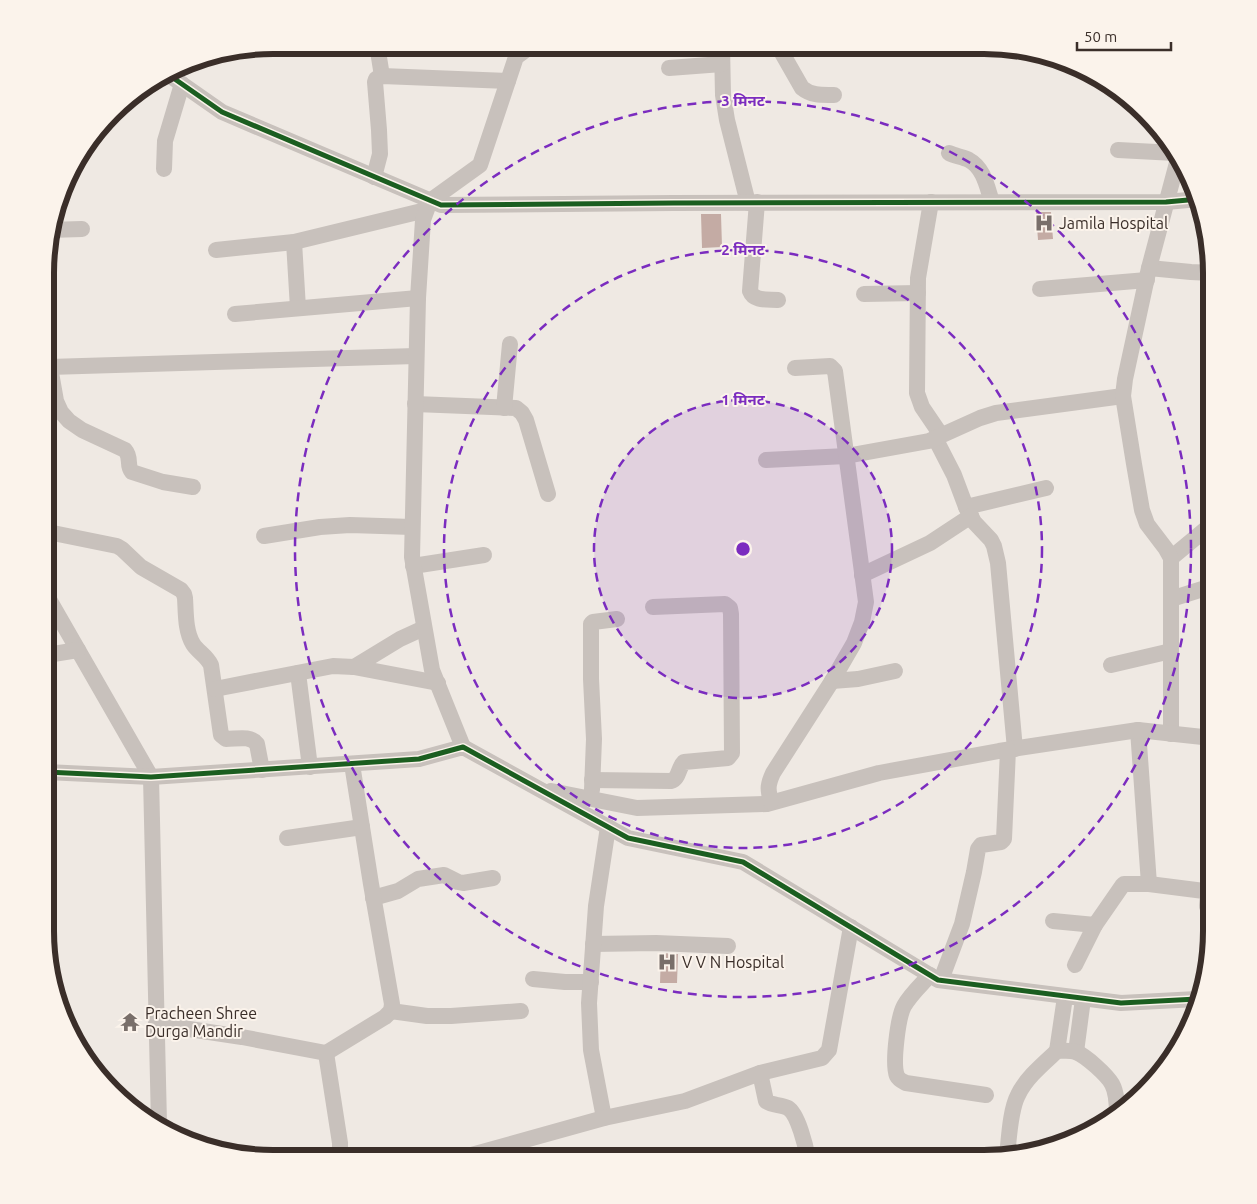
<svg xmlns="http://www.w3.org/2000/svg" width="1257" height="1204" viewBox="0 0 1257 1204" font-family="Ubuntu,'Noto Sans Devanagari',sans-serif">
<rect width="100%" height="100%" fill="#efe9e3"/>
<g fill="#c4aba4">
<polygon points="1036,212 1051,212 1053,239 1038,240"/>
<polygon points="701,214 721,214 722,247 702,248"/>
<polygon points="661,953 678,954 677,983 660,983"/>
</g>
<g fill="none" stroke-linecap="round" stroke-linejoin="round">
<g stroke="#c8c1bc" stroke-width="16">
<polyline points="377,45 382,76"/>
<polyline points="722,46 723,95 727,120 748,203"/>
<path d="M778,46L802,88C812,96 822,95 834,95"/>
<polyline points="669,68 722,64"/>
<polyline points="169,75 222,112 441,205 673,203 1166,202 1199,199"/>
<polyline points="1118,150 1175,153"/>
<path d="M949,153C955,156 963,157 969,160C984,168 987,187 992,202"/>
<polyline points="164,169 165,141 182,84"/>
<polyline points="374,177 380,154 379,130 375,82 376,79 382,76 508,81"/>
<path d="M757,202L750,291C754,302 769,299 778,300"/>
<polyline points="931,202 918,278 917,393 922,407 941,435"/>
<polyline points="49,230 82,229"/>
<polyline points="294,242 298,308"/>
<polyline points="216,250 294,242 426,210"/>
<polyline points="1149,268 1191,272 1212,273"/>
<polyline points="1040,289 1147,280"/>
<polyline points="864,294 918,293"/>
<polyline points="235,314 418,298"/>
<polyline points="49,367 416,356"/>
<path d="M50,367L56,401L61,412L69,421L82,430L125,450C132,458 126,465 132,472L163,482L193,487"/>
<polyline points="415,404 516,408 522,413 526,420 548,494"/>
<polyline points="504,408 510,344"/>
<polyline points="935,438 954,475 966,507 971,516 974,522 991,540 994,546 998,563 1015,749"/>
<polyline points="766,460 846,456 929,441 980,418 996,413 1123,396"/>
<polyline points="966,507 1046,488"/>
<path d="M48,532L117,546L122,549L141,567L181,590L184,594L185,598C186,612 185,631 193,644C198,652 206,655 211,665L221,735L226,739C237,739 250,735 257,744L262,770"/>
<polyline points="264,536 320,527 350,525 412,527"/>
<polyline points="1171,558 1212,524"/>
<polyline points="413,566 484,555"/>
<polyline points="862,575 930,543 971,516"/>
<polyline points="47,596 151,777 159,1124"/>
<polyline points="1171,599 1212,586"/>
<polyline points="47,655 78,650"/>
<polyline points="1111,665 1171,651"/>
<polyline points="354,667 400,639 424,628"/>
<polyline points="298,673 310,767"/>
<polyline points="832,681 858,679 895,671"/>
<polyline points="215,689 333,666 354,667 438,683"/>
<polyline points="1138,730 1149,884"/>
<polyline points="1171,734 1171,558 1166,549 1147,524 1142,510 1134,464 1123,396 1125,379 1149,268 1178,159"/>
<polyline points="463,747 432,670 412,557 418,298 423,220 430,201 480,165 516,57 531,46"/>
<polyline points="46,772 151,777 419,759 463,747 628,838 743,862 938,980 1121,1003 1197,999"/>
<path d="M592,780L671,781C679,779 678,768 684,762L728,758L732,753L731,614L730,608L725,604L653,607"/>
<polyline points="592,790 594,739 591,679 591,624 593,622 617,619"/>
<polyline points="551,791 637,808 767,804 879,773 999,751 1138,730 1212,738"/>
<path d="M771,802C768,790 767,786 773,773L832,681L854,643L862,622L866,602L835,371L830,366L795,368"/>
<polyline points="287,838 362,827"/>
<polyline points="373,898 398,891 418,879 444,875 458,882 463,883 493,878"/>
<polyline points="1053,921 1095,925"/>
<polyline points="593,944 656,943 728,946"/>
<polyline points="1075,965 1095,925 1122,886 1124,884 1149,884 1204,891 1208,895 1207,906 1212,908"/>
<path d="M930,975C921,985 911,994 904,1006C898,1017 892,1064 897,1076C899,1080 902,1081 906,1083L986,1095"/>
<polyline points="533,979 565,982 591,982"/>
<polyline points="941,980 962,924 974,872 978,849 981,845 1001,842 1004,839 1008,750"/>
<polyline points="391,1011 427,1016 451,1016 521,1011"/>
<polyline points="156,1024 242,1037 326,1053 340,1143 340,1159"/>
<polyline points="1057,1051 1065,997"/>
<polyline points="1076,1052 1083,999"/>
<polyline points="326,1053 385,1017 391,1011 392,1004 371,884 352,764"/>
<path d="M760,1073L766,1101C772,1106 781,1104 788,1108C798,1114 806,1147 808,1159"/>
<polyline points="604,1118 591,1050 589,1003 596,906 608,827"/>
<path d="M1007,1156C1009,1139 1010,1110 1018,1095C1026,1078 1043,1064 1057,1051C1063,1051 1070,1050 1076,1052C1086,1056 1107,1075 1112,1084C1117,1093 1117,1105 1117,1115"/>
<polyline points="457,1159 604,1118 685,1101 760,1073 822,1058 829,1050 851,927"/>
</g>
<g stroke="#fbf3eb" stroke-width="8">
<g id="cycleway">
<polyline points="169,75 222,112 441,205 673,203 1166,202 1199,199"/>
<polyline points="46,772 151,777 419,759 463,747 628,838 743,862 938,980 1121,1003 1197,999"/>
</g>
</g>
<use href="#cycleway" stroke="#1b5e20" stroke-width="5"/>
</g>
<circle cx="743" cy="549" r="149" fill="#7b2cbf" fill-opacity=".12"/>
<g fill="none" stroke="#7b2cbf" stroke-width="2.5" stroke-dasharray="9 6">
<circle cx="743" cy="549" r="149"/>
<circle cx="743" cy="549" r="299"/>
<circle cx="743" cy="549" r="448"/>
</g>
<defs>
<g id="hospital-bare" transform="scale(1.5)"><path d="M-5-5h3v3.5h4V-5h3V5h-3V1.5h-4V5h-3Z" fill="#796f6a" stroke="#fbf3eb" stroke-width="2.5" paint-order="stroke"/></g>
<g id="temple-bare" transform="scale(1.5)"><path d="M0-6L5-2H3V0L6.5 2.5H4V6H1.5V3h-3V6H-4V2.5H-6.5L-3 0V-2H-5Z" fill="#796f6a" stroke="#fbf3eb" stroke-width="2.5" paint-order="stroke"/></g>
</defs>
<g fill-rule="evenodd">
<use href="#hospital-bare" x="1044" y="223"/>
<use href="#hospital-bare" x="667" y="962"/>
<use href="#temple-bare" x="130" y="1022"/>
</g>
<g text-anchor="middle" stroke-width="4" stroke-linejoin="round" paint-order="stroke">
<g font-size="16" fill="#3a2e29" stroke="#fbf3eb" text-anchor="start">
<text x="1059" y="229">Jamila Hospital</text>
<text x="682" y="968">V V N Hospital</text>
<text x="145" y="1019">Pracheen Shree<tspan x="145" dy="18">Durga Mandir</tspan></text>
</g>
</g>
<path d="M0 0H1257V1204H0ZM273 54H984A219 219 0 0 1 1203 273V931A219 219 0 0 1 984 1150H273A219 219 0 0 1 54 931V273A219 219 0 0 1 273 54Z" fill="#fbf3eb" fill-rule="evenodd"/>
<path fill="none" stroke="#3a2e29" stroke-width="6" d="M273 54H984A219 219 0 0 1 1203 273V931A219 219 0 0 1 984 1150H273A219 219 0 0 1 54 931V273A219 219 0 0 1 273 54Z"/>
<circle cx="743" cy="549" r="8" fill="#7b2cbf" stroke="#fbf3eb" stroke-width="2.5"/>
<g font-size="15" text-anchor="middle" font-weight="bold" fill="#7b2cbf" stroke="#fbf3eb" stroke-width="4" stroke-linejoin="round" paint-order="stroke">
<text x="743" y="106">3 मिनट</text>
<text x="743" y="255">2 मिनट</text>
<text x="743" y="405">1 मिनट</text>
</g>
<path d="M1077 42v8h94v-8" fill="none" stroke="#3a2e29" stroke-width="2.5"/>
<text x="1084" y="42" font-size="15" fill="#3a2e29" stroke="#fbf3eb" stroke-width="4" paint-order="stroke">50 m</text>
</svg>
